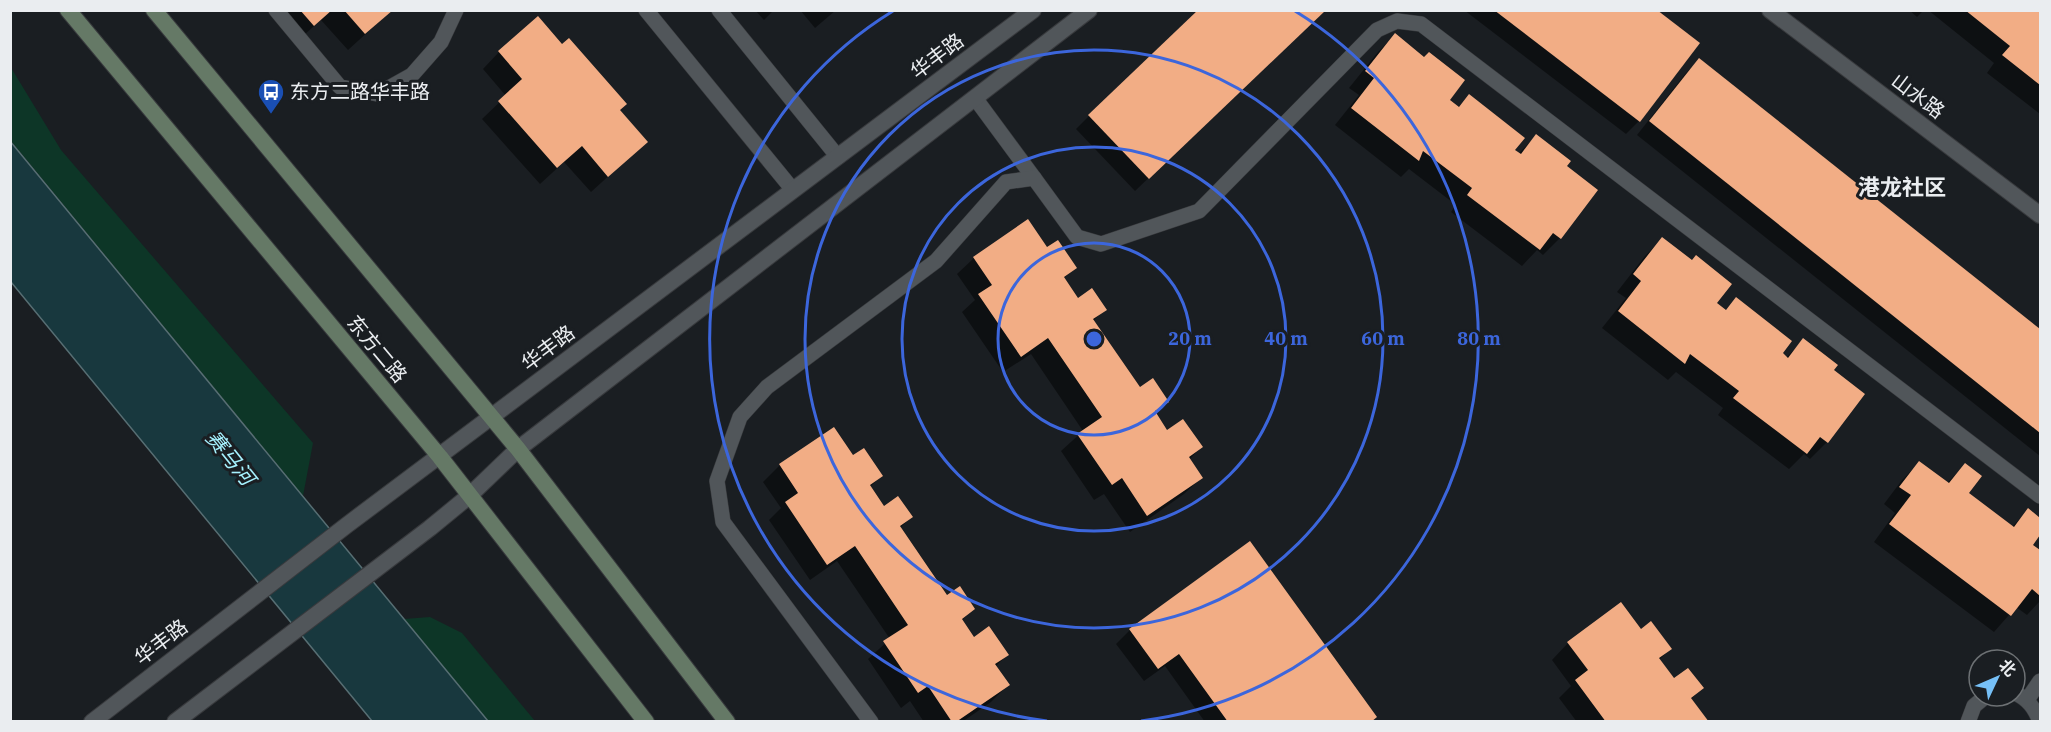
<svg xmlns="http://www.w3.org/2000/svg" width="2051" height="732" viewBox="0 0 2051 732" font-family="'IBM Plex Serif','Noto Sans SC',serif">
<rect width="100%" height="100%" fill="#1a1e22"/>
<g fill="#0d3627">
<polygon points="10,66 61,150 313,443 303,496 11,141"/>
<polygon points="430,617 462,633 535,721 488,721 404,619"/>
</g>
<polygon fill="#18383e" stroke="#576e73" stroke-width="1.5" points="10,141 488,721 372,721 11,282"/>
<g fill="#0007">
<polygon points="269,10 392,10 348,50 321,20 296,42"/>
<polygon points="755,10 774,10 764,20"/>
<polygon points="800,10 836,10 815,28"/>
<polygon points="1324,10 1135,191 1076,129 1089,116"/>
<polygon points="1464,10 1655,10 1698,44 1639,121 1626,134"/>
<polygon points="1909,10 1924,10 1917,17"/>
<polygon points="1928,10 2040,10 2040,114 1987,73 1994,63"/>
<polygon points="1395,35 1448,100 1458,108 1469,96 1518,154 1536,136 1565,167 1596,191 1560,238 1543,255 1537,250 1522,266 1451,212 1456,205 1409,169 1401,177 1335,125 1359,95 1349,88 1378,52"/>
<polygon points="499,52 619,110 646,142 591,192 564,162 540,184 482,119 506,96 483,69"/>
<polygon points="1699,60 2040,331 2040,456 1637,135 1686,73"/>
<polygon points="1662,239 1715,303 1725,311 1736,299 1786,358 1803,340 1832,370 1827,442 1810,459 1804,454 1789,469 1718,415 1723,408 1676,372 1668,380 1602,328 1626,298 1617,292 1645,256"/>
<polygon points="1046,249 1075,268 1063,279 1077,300 1105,309 1093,321 1140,389 1167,401 1155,414 1167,432 1201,447 1189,460 1201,478 1184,494 1130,532 1104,494 1094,500 1061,451 1083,431 1031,354 1003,372 962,312 975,300 957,274 974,258"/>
<polygon points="834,429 852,457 881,476 870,487 884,508 911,517 899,529 946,597 973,609 961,621 973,639 1007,655 995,667 1008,685 991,702 962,722 924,722 910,701 901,708 868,659 890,639 837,561 810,580 769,520 781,508 763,482 780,465"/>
<polygon points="1919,463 1947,483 1965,465 1967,493 2012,527 2028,510 2040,520 2040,533 2031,545 2040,552 2040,601 2027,615 2016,607 1994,632 1874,542 1895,513 1884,504 1902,480"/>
<polygon points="1250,543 1371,722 1205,722 1165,666 1144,681 1116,644 1130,630"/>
<polygon points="1641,631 1670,649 1659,660 1674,680 1702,688 1690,700 1707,722 1577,722 1559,698 1571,686 1552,660 1568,643"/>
</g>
<g fill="#f2ad85">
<polygon points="300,10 332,10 314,26"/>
<polygon points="344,10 393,10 365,34"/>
<polygon points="1198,10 1326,10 1149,179 1088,115"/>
<polygon points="1494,10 1657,10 1700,43 1640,122"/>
<polygon points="1965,10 2040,10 2040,85 2002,55 2010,46"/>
<polygon points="538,16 562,44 569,38 627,104 620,110 648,142 608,177 582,146 557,168 498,101 522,79 498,51"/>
<polygon points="1395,33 1424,57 1429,52 1465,80 1450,100 1459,107 1469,94 1525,138 1515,150 1521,154 1536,134 1571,161 1567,166 1598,190 1561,239 1553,233 1540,250 1467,195 1472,188 1423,151 1419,161 1351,108 1374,78 1365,71"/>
<polygon points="1699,58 2040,329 2040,433 1649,121"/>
<polygon points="1028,219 1047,247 1058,240 1077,268 1064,277 1078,298 1092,288 1107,310 1093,319 1140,387 1153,378 1169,402 1155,411 1167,430 1183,419 1203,447 1189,457 1203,478 1147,516 1122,478 1112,485 1077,434 1102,417 1048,338 1021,357 978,294 992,285 973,257"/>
<polygon points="1662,237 1692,260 1696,255 1732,284 1717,303 1726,310 1736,297 1792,341 1783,353 1788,358 1803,338 1838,365 1834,370 1865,394 1828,443 1820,437 1807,454 1733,398 1739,391 1690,354 1685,364 1618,311 1641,281 1633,274"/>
<polygon points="834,427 853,455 864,448 883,476 870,485 884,506 898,496 913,517 900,526 947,595 960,586 975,609 962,619 974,637 989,626 1009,655 995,664 1010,685 956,722 952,722 928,686 918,693 883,641 908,625 855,546 827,565 785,502 798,493 779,464"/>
<polygon points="1919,461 1949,483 1965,463 1982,476 1969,493 2014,527 2028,508 2040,518 2040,535 2033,545 2040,550 2040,596 2032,589 2011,616 1889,524 1911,495 1899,487"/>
<polygon points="1250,541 1377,717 1371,722 1228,722 1179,654 1158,669 1129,629"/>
<polygon points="1621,602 1641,629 1651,621 1672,649 1659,658 1674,678 1688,668 1704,688 1691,698 1709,722 1648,722 1647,720 1645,722 1606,722 1575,680 1588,670 1567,642"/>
</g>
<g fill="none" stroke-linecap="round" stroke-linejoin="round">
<g stroke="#383a3d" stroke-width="16">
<g id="service">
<polyline points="276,10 340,87 378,94 412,75 441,42 456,10"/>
<polyline points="646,10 793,190"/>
<polyline points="719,10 838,157"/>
<polyline points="975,98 1034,178"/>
<path d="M2015,693C2028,699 2035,708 2040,722"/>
<polyline points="2027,700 2040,681"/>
<polyline points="871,722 723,522 717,481 740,417 767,387 936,261 1006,182 1034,178 1077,237 1101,244 1199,211 1377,30 1397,21 1421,24 2040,496"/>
<polyline points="1968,722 1974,706 1986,696"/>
</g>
</g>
<g stroke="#383a3d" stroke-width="18">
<g id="tertiary">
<polyline points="1770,10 2040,215"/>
<polyline points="92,722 347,525 1033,10"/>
<polyline points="175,722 430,528 469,496 518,449 1089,10"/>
</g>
</g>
<g stroke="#383a3d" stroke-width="18">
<g id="secondary">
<polyline points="68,10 440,457 646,722"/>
<polyline points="154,10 518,449 727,722"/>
</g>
</g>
<use href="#service" stroke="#51565a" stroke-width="15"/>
<use href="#tertiary" stroke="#51565a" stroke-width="16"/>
<use href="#secondary" stroke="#657966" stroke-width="16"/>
</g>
<g fill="none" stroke="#3c66dc" stroke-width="3">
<circle cx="1094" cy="339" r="96"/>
<circle cx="1094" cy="339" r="192"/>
<circle cx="1094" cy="339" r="289"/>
<path d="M1047 721A385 385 0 0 1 893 11M1295 11A385 385 0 0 1 1141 721"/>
</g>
<defs>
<g id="bus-pin" transform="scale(1.35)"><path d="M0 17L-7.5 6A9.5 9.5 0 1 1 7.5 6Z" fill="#1a4fb4" stroke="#1a1e22"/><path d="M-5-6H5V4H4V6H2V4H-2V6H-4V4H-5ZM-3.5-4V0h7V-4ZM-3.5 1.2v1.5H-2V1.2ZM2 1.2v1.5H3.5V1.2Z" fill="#fff"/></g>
</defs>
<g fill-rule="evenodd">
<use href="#bus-pin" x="271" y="92"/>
</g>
<g text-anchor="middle" stroke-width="6" stroke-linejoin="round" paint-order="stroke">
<g font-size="20" fill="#eaedf0" stroke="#1a1e22">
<text transform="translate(937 56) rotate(-37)" y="7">华丰路</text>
<text transform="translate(1918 96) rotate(37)" y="7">山水路</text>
<text transform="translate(548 348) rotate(-37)" y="7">华丰路</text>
<text transform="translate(377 349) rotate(50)" y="7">东方二路</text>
<text transform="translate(161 642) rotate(-37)" y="7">华丰路</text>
</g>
<g font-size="20" fill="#eaedf0" stroke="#1a1e22" text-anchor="start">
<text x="290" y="99">东方二路华丰路</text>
</g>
<g font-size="21" font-style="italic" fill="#a6f2ff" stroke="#1a1e22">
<text transform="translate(230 458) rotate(51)" y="7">赛马河</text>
</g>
<g font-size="22" font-weight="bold" fill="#eaedf0" stroke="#1a1e22">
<text x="1902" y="195">港龙社区</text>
</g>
</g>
<circle cx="1094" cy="339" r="9" fill="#3c66dc" stroke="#1a1e22" stroke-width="3"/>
<g font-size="18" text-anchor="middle" font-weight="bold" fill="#3c66dc" stroke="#1a1e22" stroke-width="6" stroke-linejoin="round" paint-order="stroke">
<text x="1190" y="345">20 m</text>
<text x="1286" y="345">40 m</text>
<text x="1383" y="345">60 m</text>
<text x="1479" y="345">80 m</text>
</g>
<rect width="2051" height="732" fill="none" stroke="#eaedf0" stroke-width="24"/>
<g transform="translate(1997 678) rotate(46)"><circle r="28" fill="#1a1e22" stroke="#6d7174" stroke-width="1.5"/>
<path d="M0-4.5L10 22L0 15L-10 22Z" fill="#76c0f7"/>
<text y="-9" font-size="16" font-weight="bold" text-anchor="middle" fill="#eaedf0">北</text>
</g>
</svg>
